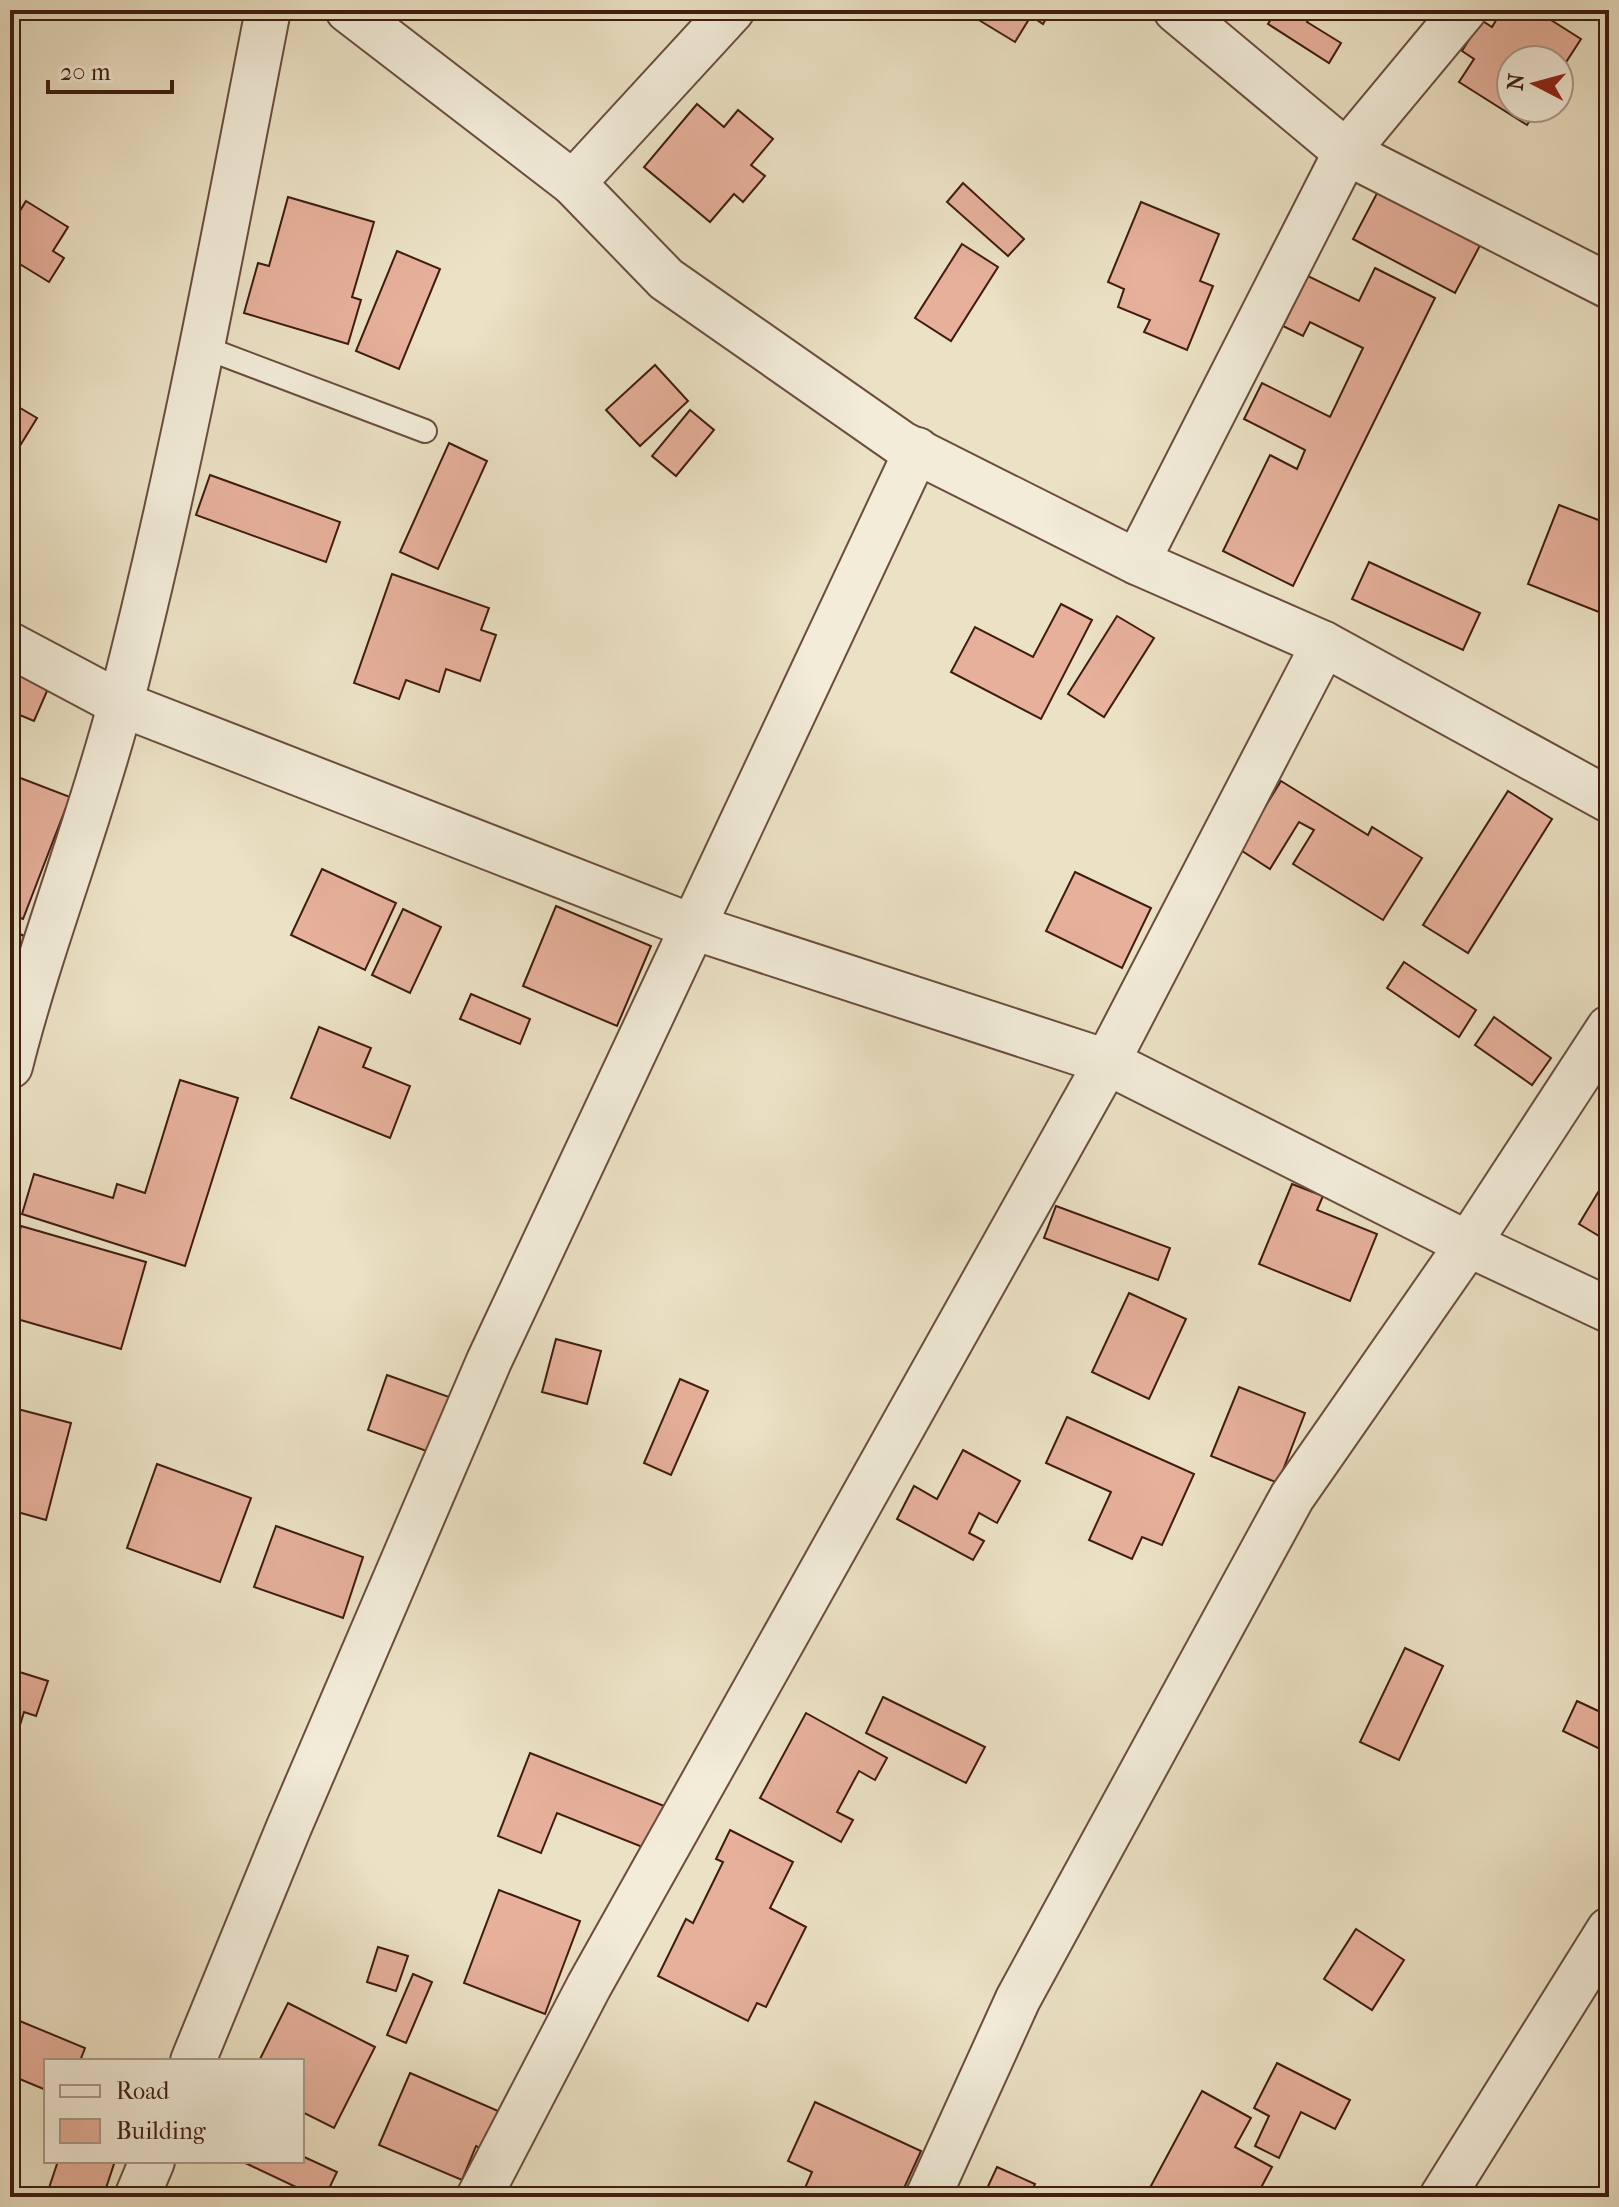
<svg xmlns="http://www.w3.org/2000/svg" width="1619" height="2207" viewBox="0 0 1619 2207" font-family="'IM FELL French Canon',serif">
<rect width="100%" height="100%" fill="#ebe1c4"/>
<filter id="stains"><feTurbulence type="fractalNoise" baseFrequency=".0025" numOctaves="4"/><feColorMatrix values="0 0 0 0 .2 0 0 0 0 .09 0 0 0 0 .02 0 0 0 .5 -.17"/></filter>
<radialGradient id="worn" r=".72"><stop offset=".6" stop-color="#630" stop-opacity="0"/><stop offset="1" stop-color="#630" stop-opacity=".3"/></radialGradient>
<g fill="#e6b09b" stroke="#3f1c10" stroke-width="2">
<polygon points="972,10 1051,10 1043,24 1031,16 1015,42 969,14"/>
<polygon points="1276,10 1314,10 1307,22 1341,43 1329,63 1268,24"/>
<polygon points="1502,10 1535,10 1581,39 1559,73 1559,60 1511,60 1511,108 1538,108 1527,125 1459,82 1474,59 1462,51 1481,20 1492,27"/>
<polygon points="697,104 724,127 738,110 773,139 751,165 765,176 743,202 734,194 710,222 644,167"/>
<polygon points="1384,180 1486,234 1455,293 1353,239"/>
<polygon points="963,183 1024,239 1008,256 947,202"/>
<polygon points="288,197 374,222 352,297 361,300 348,344 244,313 258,263 269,266"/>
<polygon points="26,201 68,227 53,251 64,258 49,282 10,258 10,227"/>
<polygon points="1141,202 1219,234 1200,281 1213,286 1187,350 1144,332 1150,320 1118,307 1124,289 1108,282"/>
<polygon points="962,244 998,267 951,341 915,318"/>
<polygon points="397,251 440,269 399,369 356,351"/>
<polygon points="1375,268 1435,298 1293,586 1223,551 1270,455 1297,469 1305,450 1244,419 1262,383 1330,417 1363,348 1310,322 1303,336 1283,326 1308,276 1359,301"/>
<polygon points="655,365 688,401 640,446 606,410"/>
<polygon points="10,402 37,418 10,462"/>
<polygon points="690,410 714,430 676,476 652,456"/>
<polygon points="449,443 487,461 438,569 400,552"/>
<polygon points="210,475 340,522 326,562 196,515"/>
<polygon points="1559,505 1609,524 1609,616 1528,584"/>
<polygon points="1369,562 1480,613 1463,650 1352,599"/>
<polygon points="392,574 489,608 481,630 496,635 480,681 446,669 439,692 406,680 399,699 354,683"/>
<polygon points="1061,604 1092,620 1041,719 951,672 975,627 1033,657"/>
<polygon points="1117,616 1154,638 1104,717 1068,694"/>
<polygon points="10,657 54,675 34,721 10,711"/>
<polygon points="10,774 70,797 23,919 10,914"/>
<polygon points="1281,781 1368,835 1372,827 1422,858 1383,920 1293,864 1314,830 1299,822 1270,869 1239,849"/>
<polygon points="1508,791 1552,819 1468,953 1423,925"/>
<polygon points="322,869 396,903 365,970 291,935"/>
<polygon points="1075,872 1151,908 1122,968 1046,931"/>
<polygon points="556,906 651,946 617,1026 523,986"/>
<polygon points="403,909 441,927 410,993 372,975"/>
<polygon points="10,929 40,944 22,981 10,975"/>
<polygon points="1404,962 1476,1010 1459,1037 1387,988"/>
<polygon points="471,994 530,1019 520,1044 460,1019"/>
<polygon points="1494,1017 1551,1058 1532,1085 1475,1045"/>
<polygon points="319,1027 371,1048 363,1067 410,1086 390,1138 291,1098"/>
<polygon points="180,1080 238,1098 185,1266 22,1214 34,1174 113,1198 117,1184 145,1193"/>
<polygon points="1609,1174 1609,1242 1579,1224"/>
<polygon points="1292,1184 1323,1196 1317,1210 1377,1234 1350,1301 1259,1264"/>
<polygon points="1056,1206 1170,1248 1158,1280 1044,1238"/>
<polygon points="21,1226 146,1262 121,1349 10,1317 10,1264"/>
<polygon points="1129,1293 1186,1319 1149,1399 1092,1372"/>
<polygon points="556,1339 601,1351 587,1404 542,1392"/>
<polygon points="387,1375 452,1398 432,1453 368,1430"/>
<polygon points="680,1379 708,1391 671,1475 644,1463"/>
<polygon points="1239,1387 1305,1413 1278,1483 1211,1456"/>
<polygon points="10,1407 71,1423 46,1520 10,1510"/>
<polygon points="1067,1417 1194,1474 1162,1545 1142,1537 1132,1559 1089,1540 1111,1492 1046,1463"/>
<polygon points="963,1450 1020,1481 997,1523 979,1513 969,1533 984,1541 973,1560 897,1519 914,1486 937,1499"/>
<polygon points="157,1464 251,1498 220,1582 127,1548"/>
<polygon points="276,1526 363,1557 343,1618 254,1587"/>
<polygon points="1405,1648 1443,1666 1399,1760 1360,1742"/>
<polygon points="10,1669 48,1681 36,1716 24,1712 10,1758"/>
<polygon points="883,1697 985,1747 966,1783 866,1733"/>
<polygon points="1577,1701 1609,1716 1609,1735 1602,1750 1563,1731"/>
<polygon points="806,1713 887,1758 875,1780 859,1771 837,1812 853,1820 841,1842 760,1798"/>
<polygon points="530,1753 677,1811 660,1854 557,1813 541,1853 498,1836"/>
<polygon points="730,1830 793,1862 770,1908 806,1927 766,2007 757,2003 748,2021 658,1976 686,1919 693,1923 723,1862 716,1859"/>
<polygon points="499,1890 580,1921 545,2014 464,1983"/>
<polygon points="1356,1929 1404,1960 1372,2010 1324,1979"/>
<polygon points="378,1947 408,1956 396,1991 367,1982"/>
<polygon points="413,1974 432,1982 406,2043 387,2035"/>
<polygon points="288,2003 375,2047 334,2128 302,2112 302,2061 259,2061"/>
<polygon points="10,2017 85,2048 80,2061 46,2061 46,2090 10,2075"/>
<polygon points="1277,2063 1350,2100 1335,2129 1301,2112 1279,2158 1255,2146 1269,2116 1254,2108"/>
<polygon points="410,2073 512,2117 495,2155 476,2146 462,2180 379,2145"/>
<polygon points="1202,2091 1251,2118 1235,2147 1272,2167 1256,2197 1145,2197"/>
<polygon points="815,2102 921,2151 900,2197 801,2197 812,2172 788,2161"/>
<polygon points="302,2156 337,2172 325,2197 317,2197 241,2161 302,2161"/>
<polygon points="58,2161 115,2161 103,2197 46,2197"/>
<polygon points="997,2167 1035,2184 1029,2197 983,2197"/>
</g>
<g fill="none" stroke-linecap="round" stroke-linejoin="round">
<g stroke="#6a4d3d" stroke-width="26">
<polyline id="service" points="203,347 425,431"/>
</g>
<g stroke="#6a4d3d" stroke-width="48">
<g id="minor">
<polyline points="348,10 573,183 666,279 902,444 1137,562 1324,644 1609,800"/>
<polyline points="1176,10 1346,152 1609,286"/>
<polyline points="573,183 732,10"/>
<polyline points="1137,562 1346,152 1464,10"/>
<polyline points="10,645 121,704 696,928 1107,1062 1468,1244 1609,1310"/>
<path d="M10,1066C41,943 89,825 121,702C180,474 223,241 268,10"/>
<polyline points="193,2061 289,1827 489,1361 917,450"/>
<polyline points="137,2197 152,2161"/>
<polyline points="479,2197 589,1986 1107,1062 1324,644"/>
<polyline points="928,2197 1018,1999 1292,1497 1468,1244 1609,1028"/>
<polyline points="1442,2197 1609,1930"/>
</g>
</g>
<use href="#service" stroke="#f2ecd9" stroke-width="22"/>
<use href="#minor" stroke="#f2ecd9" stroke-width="44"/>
</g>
<rect width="1619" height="2207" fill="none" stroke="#ebe1c4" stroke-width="40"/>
<rect x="12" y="12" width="1595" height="2183" fill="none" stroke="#3f1c10" stroke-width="4"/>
<rect x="20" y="20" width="1579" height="2167" fill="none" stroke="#3f1c10" stroke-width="2"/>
<rect x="44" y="2059" width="260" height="104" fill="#f2ecd9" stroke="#aa9989" stroke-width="2"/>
<rect x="60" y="2085" width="40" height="12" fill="#f2ecd9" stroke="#aa9989" stroke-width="2"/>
<text x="116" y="2099" font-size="24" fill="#3f1c10">Road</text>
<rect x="60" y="2119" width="40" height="24" fill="#e6b09b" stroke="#aa9989" stroke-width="2"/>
<text x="116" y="2139" font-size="24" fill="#3f1c10">Building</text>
<g transform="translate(1535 84) rotate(276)"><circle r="38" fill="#f2ecd9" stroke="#aa9989" stroke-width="2"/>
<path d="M0-6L14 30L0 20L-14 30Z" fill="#8f2418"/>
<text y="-12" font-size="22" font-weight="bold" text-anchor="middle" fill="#3f1c10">N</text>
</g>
<path d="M48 80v12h124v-12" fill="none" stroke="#3f1c10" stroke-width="4"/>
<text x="60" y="80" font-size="24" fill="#3f1c10" stroke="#f2ecd9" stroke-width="6" paint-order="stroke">20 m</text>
<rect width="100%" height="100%" filter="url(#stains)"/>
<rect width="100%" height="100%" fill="url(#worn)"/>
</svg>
